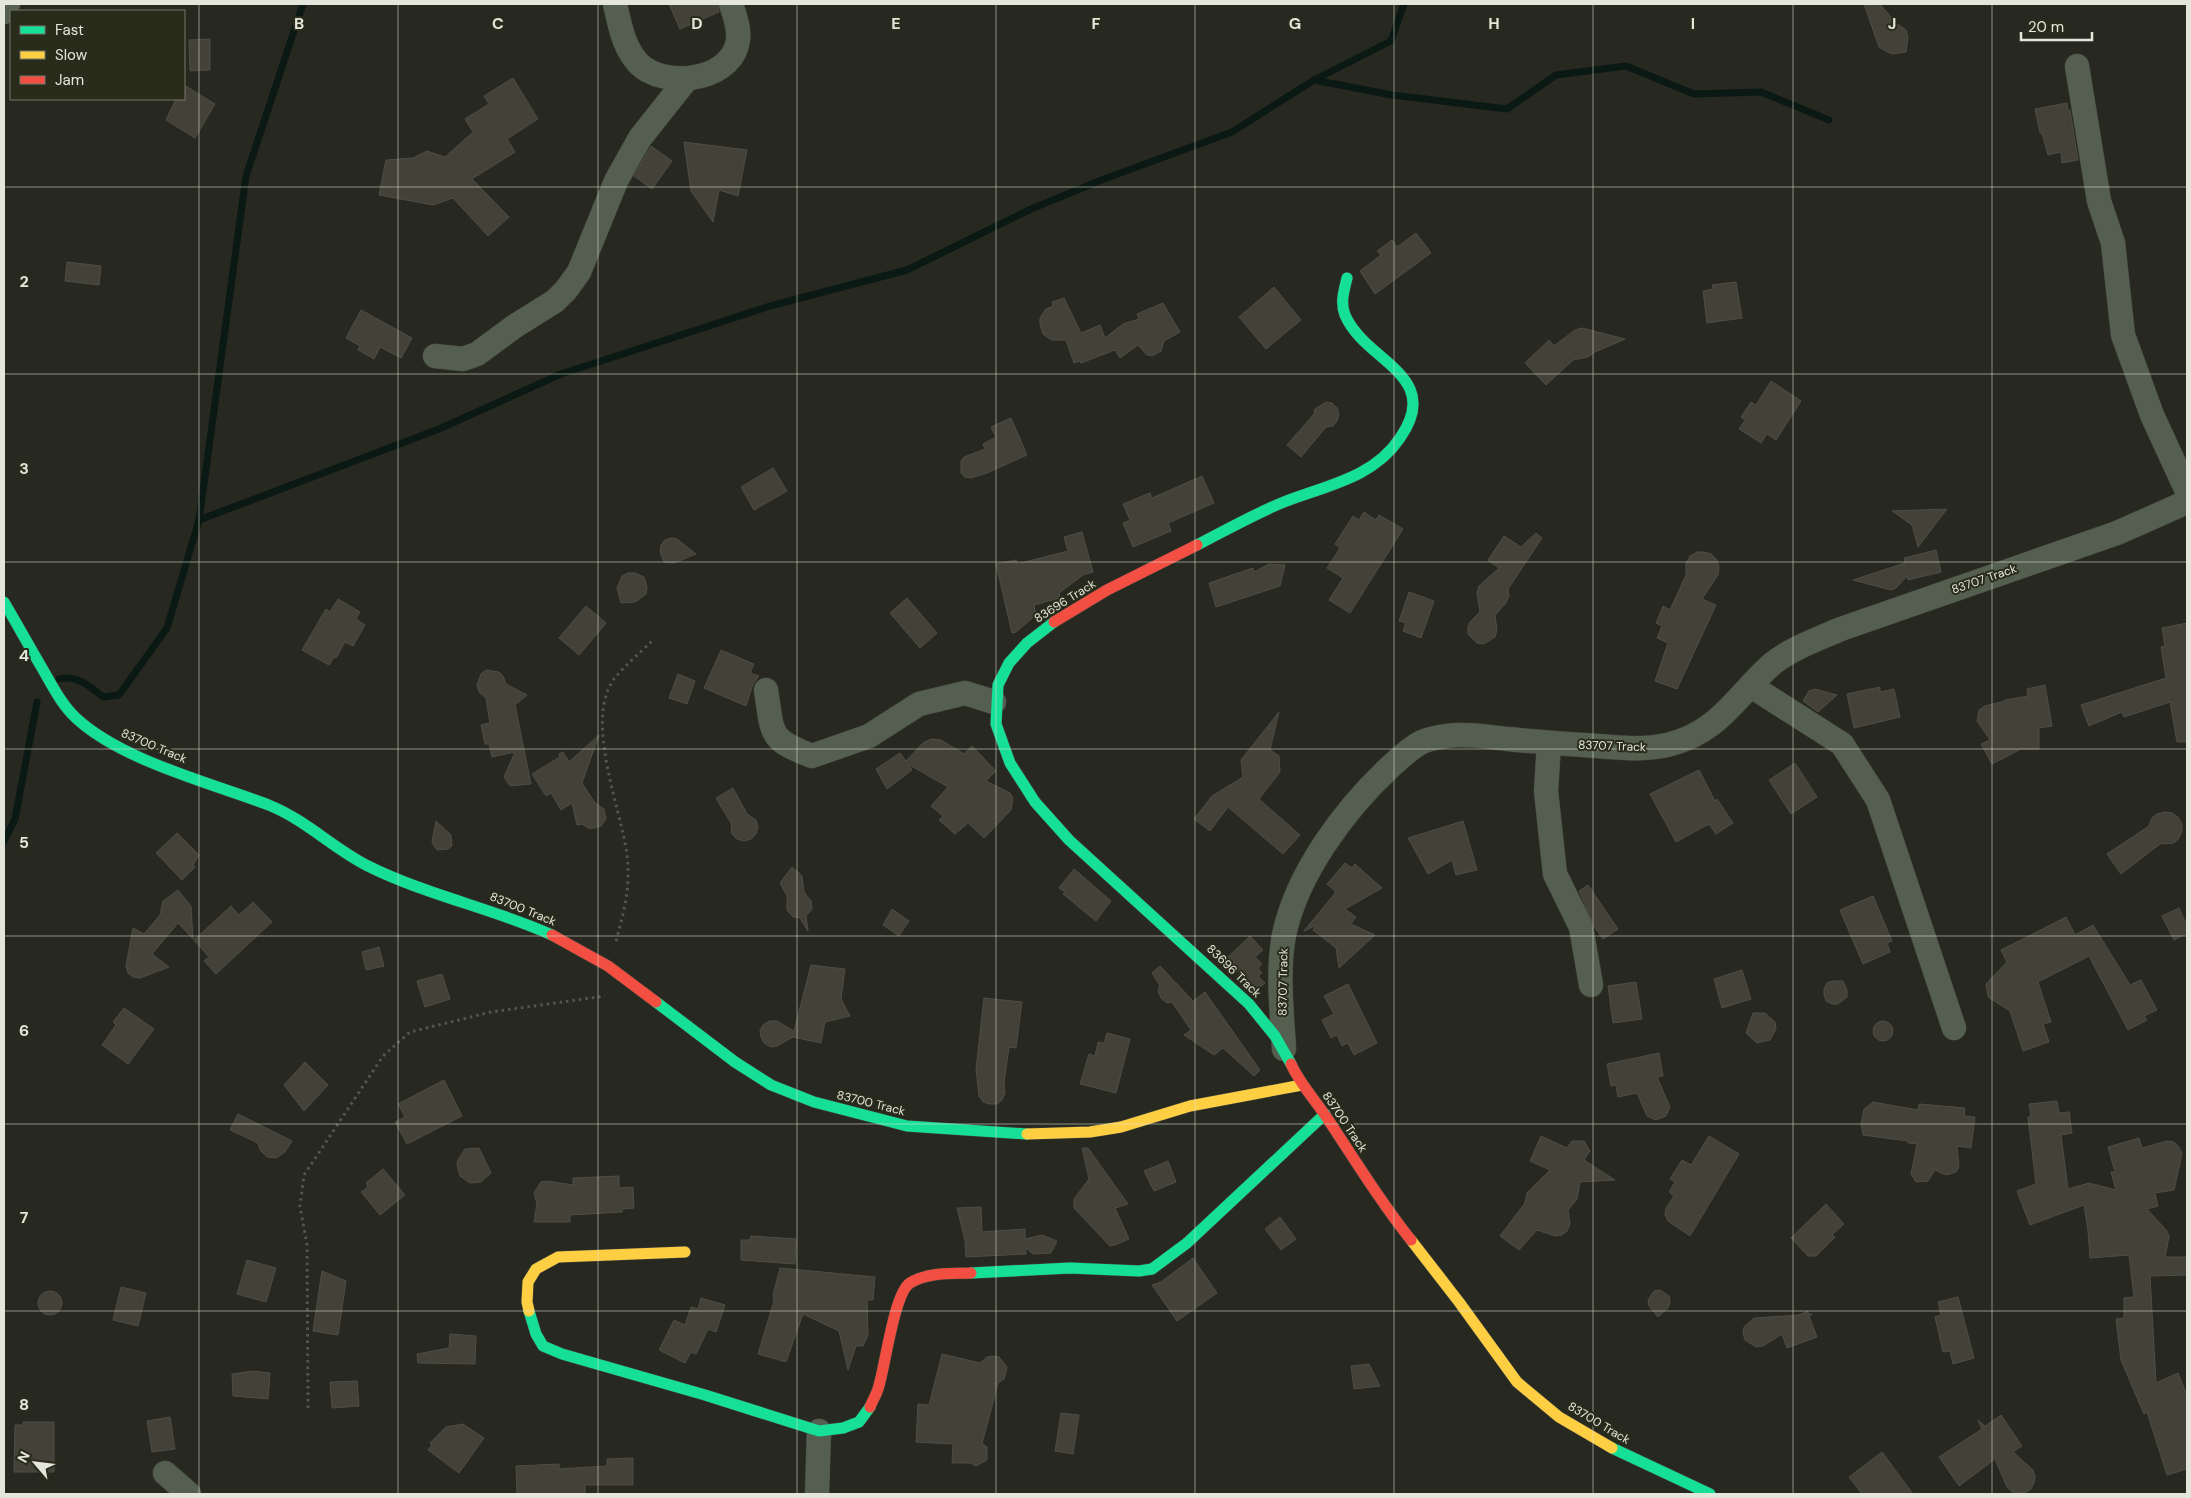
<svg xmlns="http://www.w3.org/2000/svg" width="2191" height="1498" viewBox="0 0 2191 1498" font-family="'DM Sans',sans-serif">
<rect width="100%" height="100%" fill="#27281f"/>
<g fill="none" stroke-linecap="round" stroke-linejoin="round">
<g stroke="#0a1913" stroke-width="7">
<polyline points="1314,80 1392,95 1507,109 1556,75 1626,66 1694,94 1761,92 1829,120"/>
<polyline points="199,520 439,429 561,374 770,306 907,270 1031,209 1104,179 1232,132 1314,80 1391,41 1404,4"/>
<path d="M59,679C76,674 91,687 103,697L119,695L167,628L199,520L246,176L303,4"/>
<polyline points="4,841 15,819 37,702"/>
</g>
</g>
<g fill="#434138" stroke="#4f4e46">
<polygon points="669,4 718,4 719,12 680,29"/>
<polygon points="1864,4 1880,4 1896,23 1906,30 1908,37 1906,52 1891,54 1879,47"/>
<polygon points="210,39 210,70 190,71 189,40"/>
<polygon points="513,78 538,119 507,139 515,152 472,179 509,217 488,236 453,198 433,205 379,195 386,160 413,158 427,151 445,157 473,132 465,119 489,104 484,96"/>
<polygon points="184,85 215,104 195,138 166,120 176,99 184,99"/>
<polygon points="2067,103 2068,110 2070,110 2078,160 2062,163 2061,152 2048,155 2042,133 2040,133 2035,109"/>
<polygon points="684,142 747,150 738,196 719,190 713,222 691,191"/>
<polygon points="651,146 672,161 652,189 634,176"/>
<polygon points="1416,233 1431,253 1375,294 1360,271 1381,255 1377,251 1392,240 1397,247"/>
<polygon points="67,262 101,266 99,285 65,281"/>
<polygon points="1736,282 1742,318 1707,323 1703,291 1713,289 1712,285"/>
<polygon points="1274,287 1301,320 1266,349 1239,317"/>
<polygon points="1064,298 1081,333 1100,325 1105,338 1123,324 1139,319 1137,314 1163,303 1180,332 1164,341 1161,351 1152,356 1147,355 1138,345 1120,358 1115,350 1081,363 1080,361 1074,363 1066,340 1053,340 1048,338 1043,334 1040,324 1040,318 1046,309 1053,306 1052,302"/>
<polygon points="361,310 412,338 401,358 380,347 374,359 358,350 360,346 346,338"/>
<polygon points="1582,328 1625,339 1595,352 1588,357 1573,360 1546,385 1525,363 1549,340 1554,346 1575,330"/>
<polygon points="1771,381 1801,401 1776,440 1767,434 1761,443 1739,429 1745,420 1741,417 1751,402 1756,405"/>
<polygon points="1326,402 1332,403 1337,408 1339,414 1337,421 1333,426 1326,427 1301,457 1287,445 1314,414 1315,409"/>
<polygon points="1011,418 1027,455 987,473 971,478 965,477 961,473 961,461 964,457 985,449 983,444 996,437 991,427"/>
<polygon points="773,468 787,491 754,510 741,487"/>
<polygon points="1202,476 1214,503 1168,523 1171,531 1133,547 1123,523 1130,520 1123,504 1150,493 1152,498"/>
<polygon points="1947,509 1918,547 1912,525 1892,511"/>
<polygon points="1364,512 1376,520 1379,515 1403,529 1350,613 1329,600 1343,578 1327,568 1340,548 1335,544 1353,516 1359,520"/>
<polygon points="1082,532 1093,572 1083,575 1059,593 1060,598 1034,605 1036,615 1016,632 1012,633 996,564 1016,560 1017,564 1068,551 1064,537"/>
<polygon points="1536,533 1542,538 1508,589 1509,596 1506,603 1495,615 1497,630 1495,637 1484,644 1477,643 1468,634 1468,627 1470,622 1480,612 1477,593 1479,586 1499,568 1488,560 1504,536 1521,547"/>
<polygon points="671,538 677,539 696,554 674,563 664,562 660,552 661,545 665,540"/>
<polygon points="1936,550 1941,572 1908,580 1907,576 1896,588 1891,590 1853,580 1905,563 1904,558"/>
<polygon points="1697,552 1704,552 1711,554 1717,560 1719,567 1718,575 1702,599 1716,605 1677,689 1655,681 1668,643 1657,638 1662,626 1656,623 1663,606 1670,610 1686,575 1686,563 1690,556"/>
<polygon points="1269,564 1285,565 1280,586 1216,607 1209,583 1253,568 1254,572"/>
<polygon points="628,573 635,573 644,577 647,587 646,594 635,602 621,603 617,588 622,576"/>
<polygon points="1409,592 1434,601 1421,638 1403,631 1406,623 1399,621"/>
<polygon points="907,598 937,633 920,648 890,613"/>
<polygon points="338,599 360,612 356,619 365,625 353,646 345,642 336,658 334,657 329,665 302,650 326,609 330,612"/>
<polygon points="586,606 606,623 579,655 559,638"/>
<polygon points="2187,623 2187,742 2177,742 2170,702 2124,717 2122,712 2089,726 2081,705 2166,678 2161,647 2165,646 2162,628"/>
<polygon points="721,650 754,664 750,673 759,676 753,684 746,706 704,688"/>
<polygon points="486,670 499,672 503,676 506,684 527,695 515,705 531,784 510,786 504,777 515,752 492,757 489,744 485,744 481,725 490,723 486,698 479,692 477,685 481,674"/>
<polygon points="678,674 695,681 687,704 669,698"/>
<polygon points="2045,685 2052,726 2039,728 2039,749 2021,749 1992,764 1981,744 1990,740 1977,721 1979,710 1985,706 2005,701 2005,700 2028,696 2027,689"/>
<polygon points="1880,687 1880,692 1894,689 1900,717 1854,728 1847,694"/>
<polygon points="1815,689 1837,695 1818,712 1803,701 1809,691"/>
<polygon points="1279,712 1270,750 1279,756 1280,772 1259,799 1300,835 1283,854 1228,807 1210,831 1194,819 1212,796 1243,777 1241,760"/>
<polygon points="599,735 582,783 595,803 604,809 606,819 601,826 590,829 582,824 577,825 572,803 561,810 551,793 546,796 532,774 560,757 559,754 563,752 569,762"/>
<polygon points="932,739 941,740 964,754 972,746 996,771 986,781 1010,793 1013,798 1011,810 984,838 968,823 955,834 939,820 943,816 931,806 948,787 908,764 912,770 887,789 876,769 900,753 906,761 924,742"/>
<polygon points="1795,763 1817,797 1791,814 1769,780"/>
<polygon points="1699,770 1715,801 1717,799 1733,823 1716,834 1709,824 1676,842 1650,794"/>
<polygon points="733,788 747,814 756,820 758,827 756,834 751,839 744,841 737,839 732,834 731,823 716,798"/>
<polygon points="2165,812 2172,813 2178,817 2182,824 2182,831 2179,838 2174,843 2160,844 2121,874 2107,854 2149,826 2152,818 2157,814"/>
<polygon points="436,821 451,835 452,846 448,849 437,850 434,846 432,841"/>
<polygon points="1463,821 1477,870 1456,875 1452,860 1428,874 1408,838"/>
<polygon points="177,833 199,855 193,865 195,867 182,880 156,853"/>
<polygon points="1345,863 1352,868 1355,864 1382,888 1345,909 1356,917 1351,924 1375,935 1339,968 1336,948 1313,930 1317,925 1304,931 1336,892 1327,884"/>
<polygon points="792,867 802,876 804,892 811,901 812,909 806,916 808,931 800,918 793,917 787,910 787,896 780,883"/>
<polygon points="1074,869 1111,901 1096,921 1063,894 1065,892 1059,888"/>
<polygon points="1588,885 1618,929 1603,939 1595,928 1579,891"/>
<polygon points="178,890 191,906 193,939 178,923 152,954 169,967 140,978 133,977 128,973 126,966 133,928 144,934 160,915 163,901"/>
<polygon points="1873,896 1892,941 1887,943 1890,952 1863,964 1840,910"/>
<polygon points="253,902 272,922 216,974 204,961 209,957 194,940 231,906 239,915"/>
<polygon points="2179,908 2187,926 2187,933 2174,940 2162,916"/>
<polygon points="892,909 909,921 899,936 883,925"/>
<polygon points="2066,917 2075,935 2093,925 2130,985 2141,980 2157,1010 2144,1016 2147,1020 2128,1030 2089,956 2038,982 2051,1022 2043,1024 2049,1042 2023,1051 2010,1011 1988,997 1986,984 2007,962 2001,950"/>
<polygon points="1250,936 1263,950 1255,957 1262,964 1258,968 1262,973 1258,976 1265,983 1257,990 1225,960"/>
<polygon points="379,947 384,966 366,970 362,952"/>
<polygon points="811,965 845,969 841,999 850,1016 825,1022 821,1043 793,1037 777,1046 771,1047 764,1043 761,1037 760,1030 764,1024 770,1021 777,1021 794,1031"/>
<polygon points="1160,966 1193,1001 1205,992 1260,1070 1254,1076 1223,1048 1214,1055 1184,1035 1191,1030 1172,1002 1167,1003 1161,998 1158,991 1160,986 1152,973"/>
<polygon points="1742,970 1751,999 1722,1008 1714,979"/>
<polygon points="442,974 450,999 425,1007 417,981"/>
<polygon points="1833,981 1843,981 1847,990 1847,997 1838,1004 1832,1004 1826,1001 1824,995 1824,989 1827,983"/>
<polygon points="1636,982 1642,1019 1613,1023 1608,986"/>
<polygon points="1348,984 1377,1043 1354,1055 1348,1043 1342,1046 1337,1035 1331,1038 1322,1020 1334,1014 1324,996"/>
<polygon points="984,998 1022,1002 1016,1048 1009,1047 1004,1082 1005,1093 1002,1100 997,1104 990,1104 983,1102 979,1096 976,1069"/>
<polygon points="124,1008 154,1029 128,1064 102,1045 116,1025 113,1022"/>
<polygon points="1753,1013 1765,1013 1775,1022 1776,1029 1770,1040 1757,1043 1746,1033"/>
<circle cx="1883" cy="1031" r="10"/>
<polygon points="1107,1033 1130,1039 1116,1093 1080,1084 1089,1054 1095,1056 1098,1042 1104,1043"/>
<polygon points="1659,1053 1663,1076 1657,1077 1670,1107 1666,1116 1656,1120 1647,1116 1637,1093 1618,1097 1616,1085 1611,1086 1607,1064"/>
<polygon points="305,1062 328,1085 304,1111 284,1085"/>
<polygon points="444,1080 462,1116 407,1144 395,1122 405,1117 398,1104"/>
<polygon points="2057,1101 2059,1113 2069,1112 2072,1133 2061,1135 2068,1189 2089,1183 2116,1190 2111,1172 2115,1172 2108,1147 2139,1138 2142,1148 2167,1141 2174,1142 2179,1147 2182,1154 2174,1190 2155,1193 2158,1206 2147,1209 2167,1231 2169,1237 2165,1257 2187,1257 2187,1275 2150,1276 2156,1383 2178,1373 2187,1396 2187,1469 2167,1475 2147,1412 2144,1414 2121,1360 2116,1319 2124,1318 2124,1298 2134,1297 2129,1255 2090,1258 2088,1230 2084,1205 2030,1225 2017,1191 2036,1184 2028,1117 2031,1117 2029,1104"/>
<polygon points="1873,1102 1918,1110 1919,1104 1965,1108 1964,1116 1975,1117 1971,1148 1957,1146 1959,1167 1956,1172 1946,1175 1935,1170 1928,1181 1916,1182 1911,1174 1917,1144 1908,1143 1908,1141 1863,1135 1861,1124 1864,1109"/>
<polygon points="238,1114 292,1141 285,1152 276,1158 267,1157 260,1150 258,1143 230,1130"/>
<polygon points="1541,1136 1567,1148 1572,1141 1584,1141 1590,1151 1584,1160 1615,1180 1580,1182 1577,1199 1568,1210 1570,1224 1567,1231 1562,1235 1555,1236 1537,1230 1519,1250 1500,1236 1525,1203 1527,1193 1550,1170 1530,1161"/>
<polygon points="1709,1136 1739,1154 1690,1236 1668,1221 1665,1215 1666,1208 1674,1196 1669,1192 1675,1182 1670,1179 1682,1160 1691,1165"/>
<polygon points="479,1148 491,1173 481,1182 470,1183 460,1176 457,1165 458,1160 465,1149"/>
<polygon points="1082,1148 1088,1148 1128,1204 1115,1208 1129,1239 1115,1245 1110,1246 1074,1208 1074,1199 1089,1179"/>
<polygon points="1168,1161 1176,1182 1154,1191 1144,1171"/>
<polygon points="383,1169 405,1195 380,1215 361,1192 368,1187 366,1183"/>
<polygon points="619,1176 619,1188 633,1187 634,1208 622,1209 622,1212 570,1215 570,1222 534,1222 537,1204 534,1193 541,1182 547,1181 573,1185 573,1178"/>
<polygon points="1826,1204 1844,1224 1832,1235 1835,1237 1816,1256 1808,1256 1791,1238"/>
<polygon points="981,1207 982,1232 1025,1229 1025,1239 1042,1235 1057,1241 1051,1253 1033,1254 1026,1248 1026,1254 966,1257 965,1240 957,1208"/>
<polygon points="1280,1217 1296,1239 1281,1250 1265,1229"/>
<polygon points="751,1236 796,1239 795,1264 741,1260 741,1240 750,1240"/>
<polygon points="1193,1258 1217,1293 1177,1321 1152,1285 1161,1282"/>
<polygon points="247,1260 276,1268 266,1302 237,1294"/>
<polygon points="780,1268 875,1277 873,1300 867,1300 868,1335 863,1346 856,1346 848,1370 839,1331 803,1314 786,1362 758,1354 774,1301 773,1295"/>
<polygon points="322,1271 346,1281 338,1335 313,1331"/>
<polygon points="121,1287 146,1293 138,1326 113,1320"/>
<polygon points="1660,1290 1669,1296 1670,1302 1668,1308 1658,1317 1649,1306 1648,1300 1654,1291"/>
<circle cx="50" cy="1303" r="12"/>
<polygon points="1958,1297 1974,1358 1953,1364 1950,1351 1943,1352 1935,1317 1941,1315 1938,1302"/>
<polygon points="701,1298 725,1305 716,1332 708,1329 696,1354 691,1352 685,1363 659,1350 674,1320 685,1325 691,1307 698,1309"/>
<polygon points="1808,1311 1808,1314 1812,1314 1809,1316 1817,1337 1787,1348 1782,1334 1763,1346 1756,1347 1745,1340 1743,1333 1744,1327 1754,1318 1799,1315"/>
<polygon points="450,1334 476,1336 475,1364 418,1363 417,1354 449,1348"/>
<polygon points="942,1354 980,1363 987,1357 993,1356 999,1357 1007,1367 1004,1379 998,1383 982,1444 987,1447 987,1460 976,1466 971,1463 952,1463 953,1444 916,1442 918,1404 929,1405"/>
<polygon points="1369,1364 1380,1386 1354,1389 1351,1366"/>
<polygon points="253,1371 270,1373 268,1399 233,1396 232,1374"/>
<polygon points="357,1381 359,1406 332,1408 330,1382"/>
<polygon points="1061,1413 1079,1415 1073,1454 1055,1451"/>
<polygon points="2001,1415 2022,1446 2013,1452 2033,1470 2035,1476 2034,1483 2031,1489 2025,1493 2012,1492 2007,1487 1995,1459 1959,1486 1939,1457 1982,1429 1978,1420 1985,1426"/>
<polygon points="170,1417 175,1449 152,1452 147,1421"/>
<polygon points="23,1422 54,1422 54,1472 14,1472 15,1425 23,1425"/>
<polygon points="463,1424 484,1438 459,1473 428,1450 432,1445 430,1443 446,1427"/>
<polygon points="1882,1452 1913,1494 1862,1494 1849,1477"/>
<polygon points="633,1458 633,1485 585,1485 585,1494 517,1494 516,1466 559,1464 559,1469 607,1466 607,1459"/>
</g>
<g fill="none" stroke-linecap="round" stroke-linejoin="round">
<g stroke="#44463e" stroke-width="25">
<g id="street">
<path d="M615,4C620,25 623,47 639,64C664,88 727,82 737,45C741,32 735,16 731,4"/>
<polyline points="4,12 8,4"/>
<polyline points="2077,66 2099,201 2113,243 2123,335 2152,415 2187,491"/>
<polyline points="435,356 463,359 477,354 515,326 555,301 566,290 579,272 616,181 640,138 686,80"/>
<polyline points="1751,686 1842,744 1878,800 1954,1028"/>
<path d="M766,690C773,735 768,739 812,756L869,736L919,704L965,693L994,702"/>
<polyline points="1549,743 1546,791 1555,874 1581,927 1591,985"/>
<path d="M1284,1049C1282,1012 1277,972 1284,935C1297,873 1345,809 1390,767C1400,758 1410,748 1422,742C1429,739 1439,737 1446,736C1466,733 1488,737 1508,739C1538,742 1567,744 1597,746C1621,748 1644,750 1667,745C1719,733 1736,696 1772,664C1792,648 1818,639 1841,629L2117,533L2187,502"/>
<polyline points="165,1473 189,1494"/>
<polyline points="817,1494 819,1431"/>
</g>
</g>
<g stroke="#44463e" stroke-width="12">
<g id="fast">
<path d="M1197,545C1224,531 1251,516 1279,504C1322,486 1372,480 1400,438C1444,375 1365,362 1345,315C1340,302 1344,291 1347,278"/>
<path d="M4,602C17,624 29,646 42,668C52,685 61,704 76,718C122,761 212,783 271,806C307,821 334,849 368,866C426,895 492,908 552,935"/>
<polyline points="1054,622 1027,643 1009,663 998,685 996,724 1010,763 1035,802 1069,840 1249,1004 1275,1036 1291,1064"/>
<polyline points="656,1002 735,1062 771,1085 814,1102 907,1126 1027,1134"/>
<polyline points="971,1273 1070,1268 1139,1271 1152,1269 1187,1243 1325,1114"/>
<polyline points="529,1311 536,1334 543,1346 562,1354 705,1395 819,1431 843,1428 859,1422 870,1407"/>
<polyline points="1612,1448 1710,1494"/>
</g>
</g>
<g stroke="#44463e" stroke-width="12">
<g id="slow">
<polyline points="1027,1134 1090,1132 1121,1127 1190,1106 1302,1085"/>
<polyline points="1411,1240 1459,1302 1517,1382 1559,1417 1612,1448"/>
<polyline points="529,1311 527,1302 528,1282 536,1269 558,1257 685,1252"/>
</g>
</g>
<g stroke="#44463e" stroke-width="12">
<g id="jam">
<polyline points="1054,622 1107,590 1197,545"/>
<polyline points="552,935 608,966 656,1002"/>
<path d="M1291,1064C1301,1086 1318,1103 1331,1124C1357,1163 1381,1203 1411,1240"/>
<path d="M870,1407C872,1401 876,1396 878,1389C885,1368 894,1293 910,1283C927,1272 952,1274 971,1273"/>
</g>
</g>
<g stroke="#51584d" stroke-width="3" stroke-dasharray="2.5 4" stroke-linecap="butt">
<path d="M616,941C624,912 631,886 627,855C621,808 584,721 614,679C624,666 640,653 652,641"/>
<polyline points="308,1408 307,1245 300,1206 304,1175 383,1056 410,1032 491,1012 605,996"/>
</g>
<use href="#street" stroke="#545f50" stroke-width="24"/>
<use href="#fast" stroke="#16e098" stroke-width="11"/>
<use href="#slow" stroke="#ffcf43" stroke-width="11"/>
<use href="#jam" stroke="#f24e42" stroke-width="11"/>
</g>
<path fill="none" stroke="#e4e6db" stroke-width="1" stroke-opacity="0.55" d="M199,4V1494M398,4V1494M598,4V1494M797,4V1494M996,4V1494M1195,4V1494M1394,4V1494M1593,4V1494M1793,4V1494M1992,4V1494M4,187H2187M4,374H2187M4,562H2187M4,749H2187M4,936H2187M4,1124H2187M4,1311H2187"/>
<g text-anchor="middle" stroke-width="4" stroke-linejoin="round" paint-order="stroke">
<g font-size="12" fill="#e4e6db" stroke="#2a2c1b">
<text transform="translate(1984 579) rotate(-19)" y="4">83707 Track</text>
<text transform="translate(1065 601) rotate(-32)" y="4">83696 Track</text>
<text transform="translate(154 746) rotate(23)" y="4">83700 Track</text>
<text transform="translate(1612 746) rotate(2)" y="4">83707 Track</text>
<text transform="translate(523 909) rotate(22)" y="4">83700 Track</text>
<text transform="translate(1234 971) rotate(44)" y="4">83696 Track</text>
<text transform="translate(1283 982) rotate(-89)" y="4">83707 Track</text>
<text transform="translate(871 1103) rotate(14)" y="4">83700 Track</text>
<text transform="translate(1345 1122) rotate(56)" y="4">83700 Track</text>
<text transform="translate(1599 1423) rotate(31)" y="4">83700 Track</text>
</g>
</g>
<g font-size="16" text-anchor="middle" font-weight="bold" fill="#e4e6db" stroke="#2a2c1b" stroke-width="4" stroke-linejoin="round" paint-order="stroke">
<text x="299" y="29">B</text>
<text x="498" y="29">C</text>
<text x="697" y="29">D</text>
<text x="896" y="29">E</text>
<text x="1096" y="29">F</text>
<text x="1295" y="29">G</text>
<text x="1494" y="29">H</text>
<text x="1693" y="29">I</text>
<text x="1892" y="29">J</text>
<text x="24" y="287">2</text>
<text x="24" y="474">3</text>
<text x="24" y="661">4</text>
<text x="24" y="848">5</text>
<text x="24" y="1036">6</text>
<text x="24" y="1223">7</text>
<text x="24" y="1410">8</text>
</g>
<rect width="2191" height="1498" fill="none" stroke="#e4e6db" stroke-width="10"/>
<rect x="10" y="10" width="175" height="90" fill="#2a2c1b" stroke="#747668"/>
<rect x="20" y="26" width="25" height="8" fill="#16e098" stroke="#747668"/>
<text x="55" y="35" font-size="15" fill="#e4e6db">Fast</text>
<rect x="20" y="51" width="25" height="8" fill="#ffcf43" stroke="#747668"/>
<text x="55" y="60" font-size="15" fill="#e4e6db">Slow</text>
<rect x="20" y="76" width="25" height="8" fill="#f24e42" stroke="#747668"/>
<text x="55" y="85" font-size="15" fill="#e4e6db">Jam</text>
<g transform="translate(35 1463) rotate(298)" stroke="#2a2c1b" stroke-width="4" paint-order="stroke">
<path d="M0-4L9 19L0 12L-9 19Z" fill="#e4e6db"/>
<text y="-8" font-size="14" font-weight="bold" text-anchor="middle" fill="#e4e6db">N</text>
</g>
<path d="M2021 32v8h71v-8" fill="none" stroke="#e4e6db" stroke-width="2.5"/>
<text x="2028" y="32" font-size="15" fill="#e4e6db" stroke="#2a2c1b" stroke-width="4" paint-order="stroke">20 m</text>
</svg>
